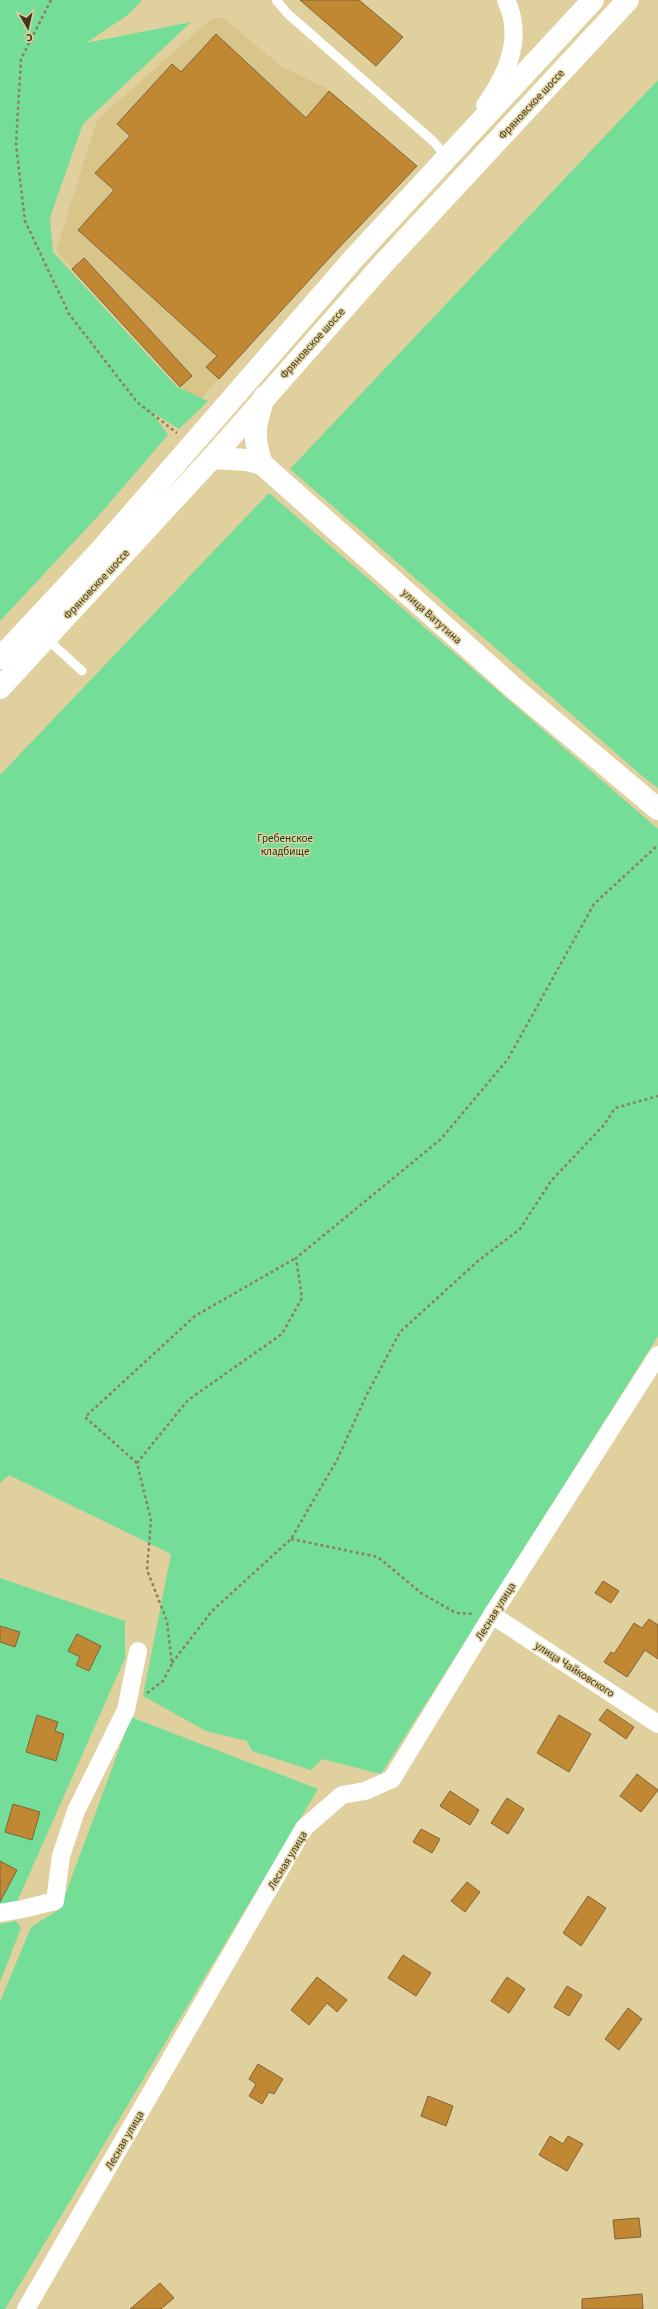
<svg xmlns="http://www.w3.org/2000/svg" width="658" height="2309" viewBox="0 0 658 2309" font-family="'Source Sans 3',sans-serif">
<rect width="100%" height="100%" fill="#e0d09d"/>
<polygon fill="#d7c589" points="222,17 281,66 326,88 417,166 325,263 196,404 56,251 97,120 211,19"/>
<g fill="#74dd98">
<polygon points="0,0 142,0 129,14 86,43 191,22 83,124 50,217 53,252 177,387 208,401 179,429 152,412 168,435 100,514 0,621"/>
<polygon points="658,80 658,788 641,775 290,469"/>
<polygon points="269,493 658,829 658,1336 515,1563 516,1571 489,1604 381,1774 322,1759 311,1770 252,1751 247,1741 206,1731 143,1696 171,1554 9,1475 0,1483 0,775"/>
<polygon points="0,1578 125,1621 125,1658 17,1902 0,1905"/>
<polygon points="131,1717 318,1789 5,2309 0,2309 0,2002 31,1927 60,1909"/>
<polygon points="16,1921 21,1928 0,1982 0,1924"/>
</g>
<g fill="#c18834" stroke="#82633a">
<polygon points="300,0 359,0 403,37 376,66"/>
<polygon points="216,34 306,118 329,91 417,166 332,255 219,379 206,367 217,356 78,230 114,190 95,173 130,136 117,124 172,64 181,72"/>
<polygon points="84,258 192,376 180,387 72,269"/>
<polygon points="603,1581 619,1591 611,1603 595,1593"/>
<polygon points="649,1619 658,1625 658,1659 645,1650 627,1677 604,1662 611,1652 614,1654 634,1623 642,1628"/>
<polygon points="0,1626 20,1632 15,1647 0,1642"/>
<polygon points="77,1634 101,1646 89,1671 76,1665 80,1657 68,1651"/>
<polygon points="607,1709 634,1727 626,1739 599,1720"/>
<polygon points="37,1715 58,1722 55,1731 64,1734 56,1761 26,1752"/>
<polygon points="559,1715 591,1734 569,1772 537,1753"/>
<polygon points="637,1774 658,1790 641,1812 620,1796"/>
<polygon points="450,1791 479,1810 470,1825 440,1806"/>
<polygon points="507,1798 524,1809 508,1834 491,1823"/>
<polygon points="13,1804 40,1812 32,1840 5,1832"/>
<polygon points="421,1829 440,1839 432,1853 413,1842"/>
<polygon points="0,1861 17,1870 0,1902"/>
<polygon points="467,1882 480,1892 465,1912 451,1901"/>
<polygon points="588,1896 606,1908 581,1946 563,1933"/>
<polygon points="403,1955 431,1973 416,1996 388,1978"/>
<polygon points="317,1977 347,2000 337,2012 327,2003 309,2025 291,2010"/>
<polygon points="507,1977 525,1989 509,2013 491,2001"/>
<polygon points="567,1986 582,1995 569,2016 554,2007"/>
<polygon points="628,2008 642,2019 619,2050 605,2039"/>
<polygon points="258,2064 283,2079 274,2094 269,2092 262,2104 249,2096 256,2084 249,2079"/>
<polygon points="428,2096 453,2106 446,2126 421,2116"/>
<polygon points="550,2136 563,2144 568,2136 583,2144 567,2171 539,2155"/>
<polygon points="639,2218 641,2237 615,2239 613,2220"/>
<polygon points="160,2283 174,2298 161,2309 130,2309"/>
<polygon points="642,2294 643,2309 582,2309 582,2299"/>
</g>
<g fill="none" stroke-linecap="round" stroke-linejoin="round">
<g stroke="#8b805d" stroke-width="2.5" stroke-dasharray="3 3" stroke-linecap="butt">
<polyline points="51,0 21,59 16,144 25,221 69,314 137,402 177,433"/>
<polyline points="137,1463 85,1417 195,1316 296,1258"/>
<polyline points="291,1539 378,1557 421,1593 456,1613 474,1614"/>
<polyline points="172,1663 212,1611 291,1539 337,1460 367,1394 400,1332 478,1261 520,1229 551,1181 604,1125 615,1108 658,1096"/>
<polyline points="147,1693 163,1681 172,1664 167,1621 147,1570 151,1520 137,1463 188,1400 282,1334 302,1298 296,1258 441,1139 508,1059 594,904 658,845"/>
</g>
<g stroke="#fff" stroke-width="9">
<polyline points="276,0 288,14 434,142 447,158"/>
<polyline points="46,638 82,671"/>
</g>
<g stroke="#fff" stroke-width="18">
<path d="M485,105C507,75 524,37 506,0"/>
<polyline points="492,1615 658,1724"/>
<polyline points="0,1913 23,1909 55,1901 61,1856 76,1811 126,1710 138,1651"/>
<polyline points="26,2309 304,1828 342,1795 365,1791 392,1779 492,1615 658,1355"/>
</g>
<g stroke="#fff" stroke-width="22">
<path d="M264,397C255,425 252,436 262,464L515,689L658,809"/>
<polyline points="212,458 247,460 262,464"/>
</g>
<g stroke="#fff" stroke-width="22">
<polyline points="0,658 99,552 355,257 593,0"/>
<polyline points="0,688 212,458 384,263 628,0"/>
</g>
</g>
<g text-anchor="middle" stroke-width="3" stroke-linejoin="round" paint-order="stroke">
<g font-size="11" fill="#3f3924" stroke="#e0d09d">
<text transform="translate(531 104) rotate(-47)" y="4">Фряновское шоссе</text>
<text transform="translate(312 343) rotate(-48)" y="4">Фряновское шоссе</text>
<text transform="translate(96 584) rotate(-47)" y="4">Фряновское шоссе</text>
<text transform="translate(432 616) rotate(42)" y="4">улица Ватутина</text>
<text transform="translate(495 1611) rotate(-58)" y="4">Лесная улица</text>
<text transform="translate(575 1669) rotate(33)" y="4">улица Чайковского</text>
<text transform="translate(287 1860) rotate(-59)" y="4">Лесная улица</text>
<text transform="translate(124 2140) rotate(-60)" y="4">Лесная улица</text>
</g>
<g font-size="11" fill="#0a3b1f" stroke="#e0d09d">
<text x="285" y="842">Гребенское<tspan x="285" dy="13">кладбище</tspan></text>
</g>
</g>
<g transform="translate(28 28) rotate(171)" stroke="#e0d09d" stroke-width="3" paint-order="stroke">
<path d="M0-3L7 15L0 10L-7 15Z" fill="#3f3924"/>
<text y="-6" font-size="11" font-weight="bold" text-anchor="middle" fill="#3f3924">С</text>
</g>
</svg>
